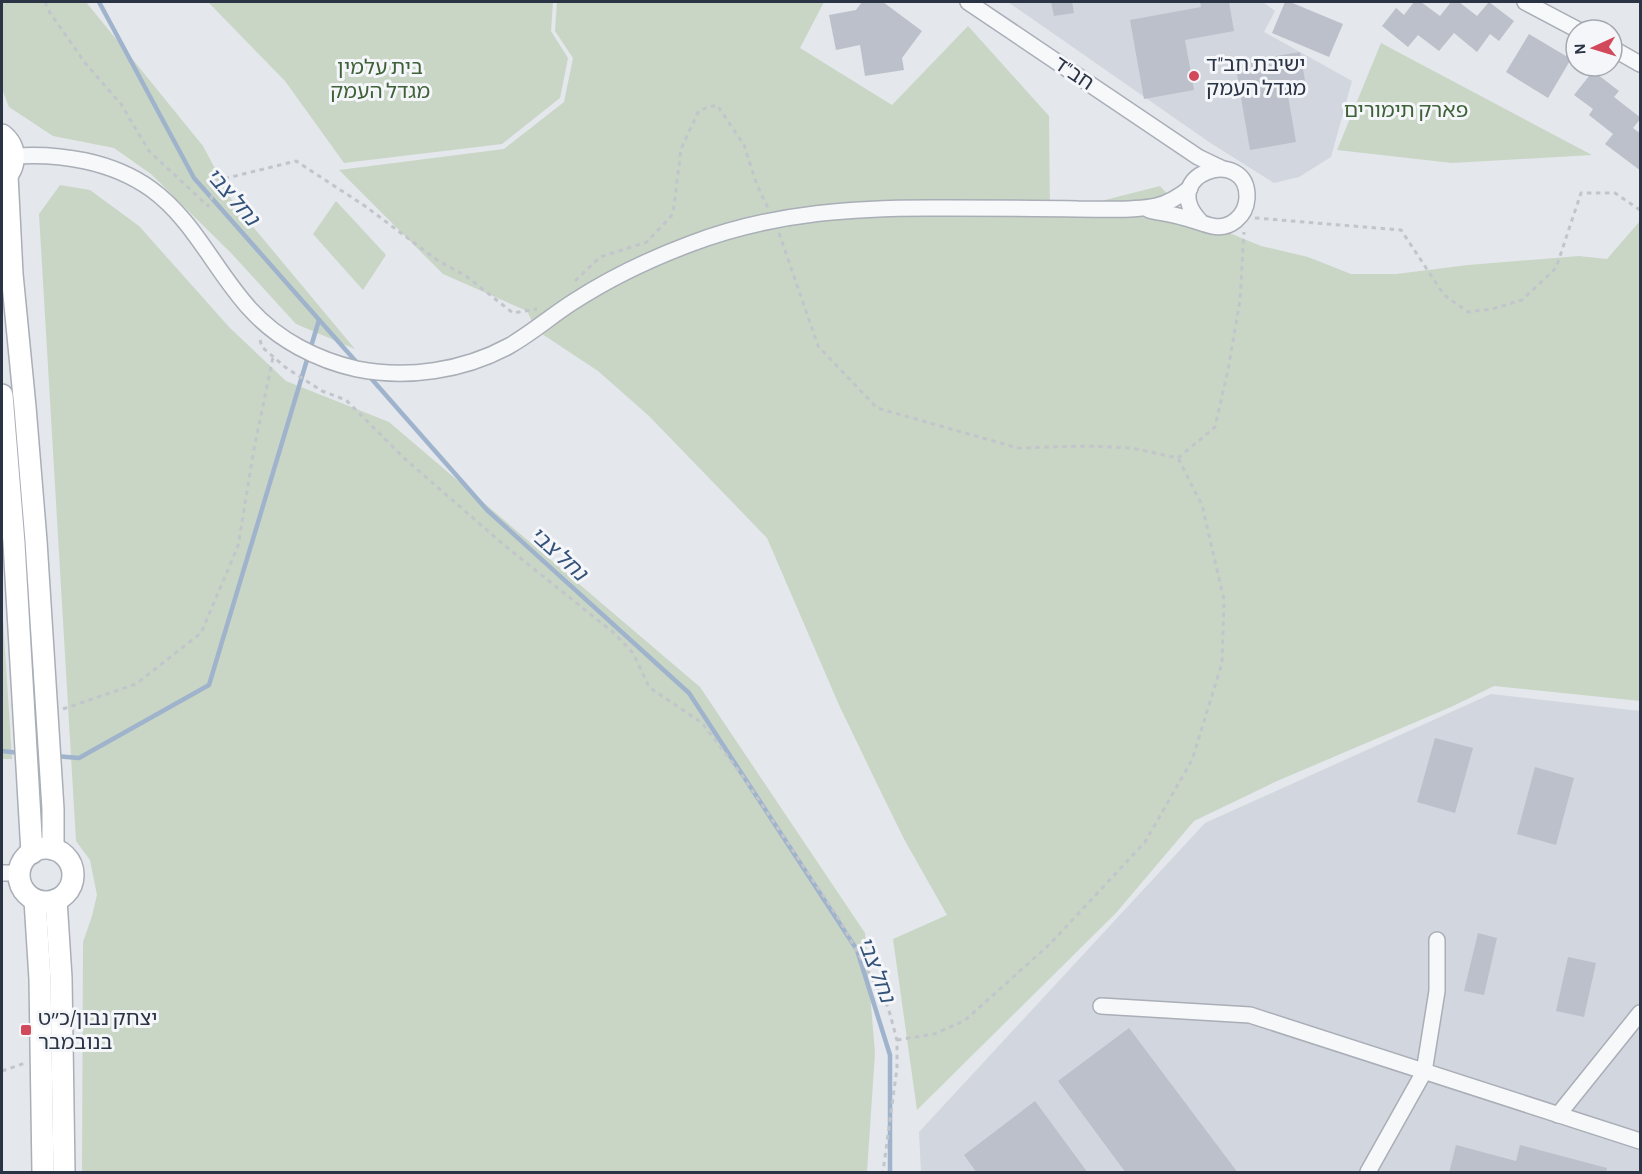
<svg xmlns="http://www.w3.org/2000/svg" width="1642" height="1174" viewBox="0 0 1642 1174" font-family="'Alegreya Sans','Noto Sans Hebrew',sans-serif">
<rect width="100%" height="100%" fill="#e4e7ec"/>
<g fill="#d2d6de">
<polygon points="1008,2 1263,2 1275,11 1264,32 1352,81 1331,157 1299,177 1274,183 1209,142"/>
<polygon points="1491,694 1640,711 1640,1172 921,1172 919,1132 1205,823"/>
</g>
<g fill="#c9d6c5">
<polygon points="2,2 86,2 203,146 234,204 355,349 296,324 231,253 151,174 114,148 53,136 9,107 2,89"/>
<polygon points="208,2 553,2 551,31 568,58 560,98 502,144 344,163 285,81"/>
<polygon points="557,2 824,2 800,48 892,105 968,26 1049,116 1050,214 1160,186 1188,216 1261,246 1308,257 1351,274 1396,274 1468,265 1579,256 1607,259 1640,221 1640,701 1494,686 1451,707 1277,781 1194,821 1116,913 917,1110 893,939 947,915 904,839 878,786 839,705 767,538 649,416 598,371 536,330 527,311 443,274 339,170 504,149 564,102 573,58 555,31"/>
<polygon points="1381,43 1592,155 1452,163 1337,150"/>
<polygon points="60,185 90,190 139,226 230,328 286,381 389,422 700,687 865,933 875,1053 867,1172 82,1172 83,942 92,916 97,895 90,860 76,841 39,214"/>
<polygon points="336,201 386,255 363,290 313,234"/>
<polygon points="2,603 12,759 2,759"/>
</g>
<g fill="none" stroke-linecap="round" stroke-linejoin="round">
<g stroke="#9fb4cc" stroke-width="4.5">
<polyline points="99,2 194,178 359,365"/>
<polyline points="369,376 487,510 689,693 857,950 890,1055 890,1172"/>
<polyline points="2,751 20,753"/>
<polyline points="55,756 79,758 209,685 319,320"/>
</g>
</g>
<g fill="#bbc0ca">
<polygon points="862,2 883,2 922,31 902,58 904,70 865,76 860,45 836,50 829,15 856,10"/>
<polygon points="1051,2 1072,2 1074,13 1054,16"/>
<polygon points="1200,2 1229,2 1234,31 1185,40 1194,90 1144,99 1130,20 1201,7"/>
<polygon points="1285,2 1290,2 1343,24 1329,57 1272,33"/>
<polygon points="1414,2 1421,2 1440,16 1451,2 1459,2 1477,16 1489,2 1514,21 1499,41 1490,34 1477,52 1454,33 1439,51 1418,35 1408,47 1382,26 1396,8 1404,15"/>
<polygon points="1529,34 1571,59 1548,98 1506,72"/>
<polygon points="1300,52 1306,86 1287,90 1296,142 1250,150 1235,63"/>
<polygon points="1593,71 1619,91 1614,97 1641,118 1633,128 1641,134 1641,171 1605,144 1613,134 1589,115 1593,109 1574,95"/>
<polygon points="1435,738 1473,748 1455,813 1417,802"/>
<polygon points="1535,767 1574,778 1556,845 1517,834"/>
<polygon points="1478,933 1497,938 1484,995 1464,991"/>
<polygon points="1568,957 1596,963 1584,1017 1556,1011"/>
<polygon points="1129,1028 1238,1173 1126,1173 1058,1081"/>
<polygon points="1035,1101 1088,1173 977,1173 964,1155"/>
<polygon points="1456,1145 1516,1161 1520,1145 1607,1168 1606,1173 1449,1173"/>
</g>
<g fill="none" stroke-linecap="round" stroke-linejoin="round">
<g stroke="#a9aeb7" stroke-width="18">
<g id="street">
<polyline points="968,2 1198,157 1221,168"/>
<polyline points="1525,2 1578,30"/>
<polyline points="1612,48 1640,64"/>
<path d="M14,156C60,153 112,161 151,189C194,220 215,271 250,309C278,340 317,360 357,369C407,379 463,371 509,346C532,333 551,316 573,302C610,278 650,259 690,244C773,212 859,207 947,208C991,208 1034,208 1078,209C1103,209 1131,211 1156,206C1169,203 1180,196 1190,188"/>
<path d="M1149,210C1161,213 1173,214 1185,218C1194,220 1203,224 1212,226C1230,230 1246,216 1247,198C1249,144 1154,174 1201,222"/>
<polyline points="2,873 20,873"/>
<polyline points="1101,1006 1250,1015 1640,1141"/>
<polyline points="1558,1115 1640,1013"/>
<polyline points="1368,1172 1424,1072 1437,991 1437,940"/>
</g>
</g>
<g stroke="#a9aeb7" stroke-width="24">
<g id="secondary">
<path d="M2,135C17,147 17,167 2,180"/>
<polyline points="7,175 12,274 25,407 36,541 53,809 53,849"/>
<polyline points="2,395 14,543 32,853"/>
<circle cx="46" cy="875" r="27"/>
<polyline points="35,900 40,979 43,1172"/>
<polyline points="56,900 61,978 64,1172"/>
</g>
</g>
<g stroke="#c2c5cb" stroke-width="3" stroke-dasharray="4.5 4.5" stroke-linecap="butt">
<polyline points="45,2 50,13 86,64 121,104 149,151 208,206 219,180 296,161 365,206 437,260 466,276 513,313 537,309"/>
<polyline points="1255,218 1401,230 1444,295 1468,312 1492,309 1522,300 1556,268 1581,193 1615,193 1640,210"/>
<polyline points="779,233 818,346 877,408 1018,448 1087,446 1132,448 1178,458 1215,427 1228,370 1240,300 1244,232"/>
<polyline points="575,281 600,257 647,242 673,214 681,149 699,110 717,105 744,145 757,185 768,208"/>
<polyline points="260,340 262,347 285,367 322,391 346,400 404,458 504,545 614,633 633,653 649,687 702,723 742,775 839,919 888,1007 897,1040 897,1068 883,1172"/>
<polyline points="63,709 136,684 201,633 238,546 254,449 273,357"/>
<polyline points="897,1040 934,1034 964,1021 1050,944 1145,842 1192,760 1222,663 1224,600 1202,505 1178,458"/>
<polyline points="2,1071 25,1063"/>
</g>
<use href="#street" stroke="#f7f8fa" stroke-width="15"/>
<use href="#secondary" stroke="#fff" stroke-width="21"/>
</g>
<g fill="#d1495b" stroke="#f4f6f9" stroke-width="2">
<circle cx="1194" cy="76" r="6"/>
<rect x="20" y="1024" width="12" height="12" rx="3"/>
</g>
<g text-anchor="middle" stroke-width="6" stroke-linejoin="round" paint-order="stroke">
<g font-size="21" fill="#2b3445" stroke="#f4f6f9" text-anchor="start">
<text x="1206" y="71">ישיבת חב"ד<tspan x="1206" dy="24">מגדל העמק</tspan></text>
<text x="38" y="1025">יצחק נבון/כ״ט<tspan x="38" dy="24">בנובמבר</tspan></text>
</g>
<g font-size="21" fill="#3f6138" stroke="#f4f6f9">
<text x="380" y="74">בית עלמין<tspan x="380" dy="24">מגדל העמק</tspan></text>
<text x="1406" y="117">פארק תימורים</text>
</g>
<g font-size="21" fill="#2b3445" stroke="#f4f6f9">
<text transform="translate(1074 73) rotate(34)" y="7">חב"ד</text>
</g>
<g font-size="22" font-style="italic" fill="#34527a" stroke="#f4f6f9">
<text transform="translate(233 196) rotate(49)" y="8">נחל צבי</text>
<text transform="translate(559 553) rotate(42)" y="8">נחל צבי</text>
<text transform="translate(877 969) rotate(69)" y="8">נחל צבי</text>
</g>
</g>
<rect width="1642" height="1174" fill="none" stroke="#2b3445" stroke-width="6"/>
<g transform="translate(1594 48) rotate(266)"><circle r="28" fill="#f4f6f9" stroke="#a4a8b1" stroke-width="1.5"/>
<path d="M0-4.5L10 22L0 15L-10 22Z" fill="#d1495b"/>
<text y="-9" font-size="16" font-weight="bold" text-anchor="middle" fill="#2b3445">N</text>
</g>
</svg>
